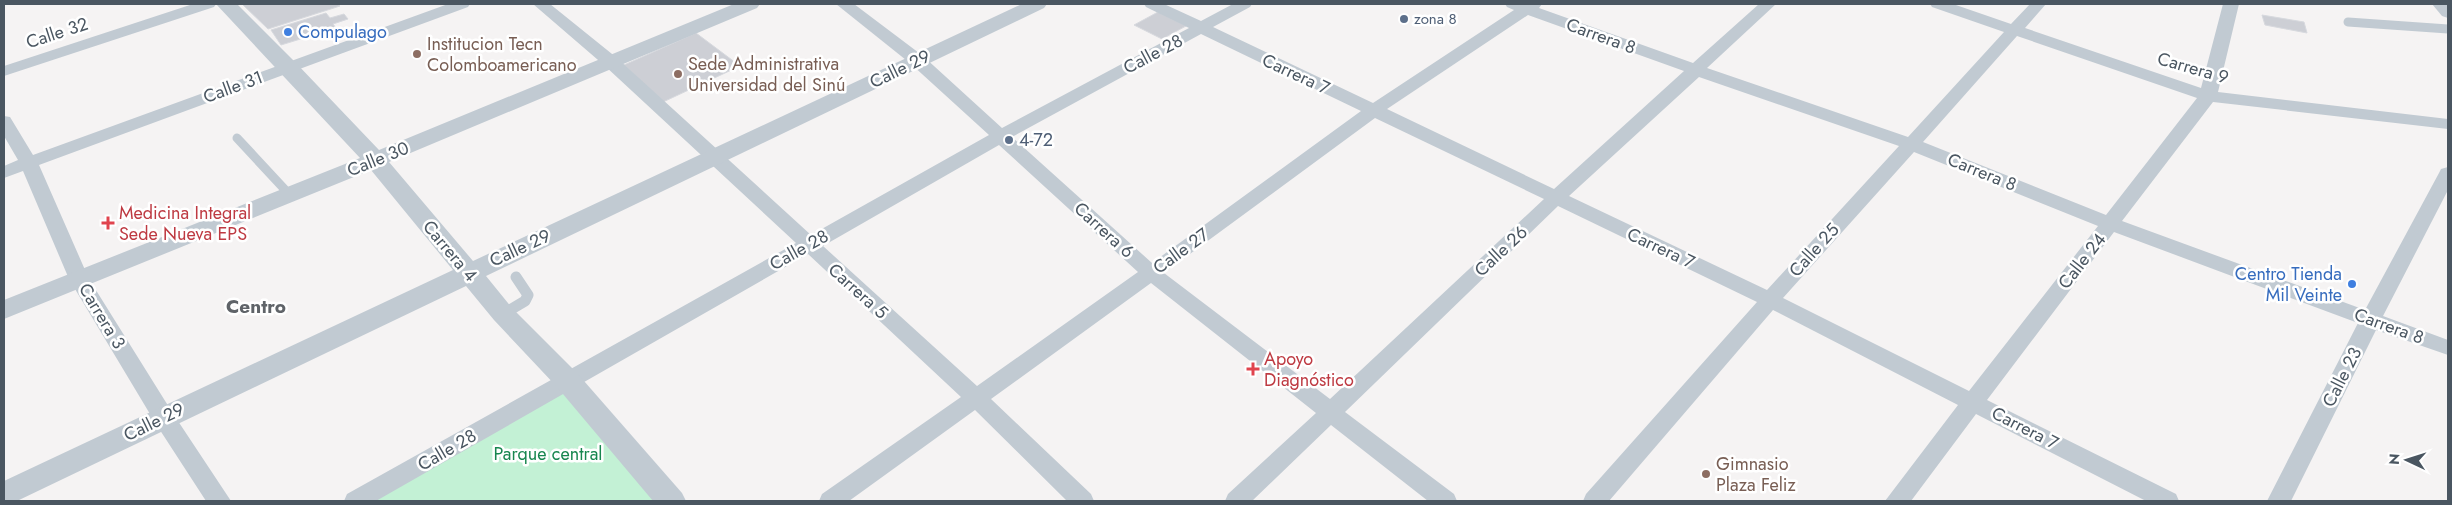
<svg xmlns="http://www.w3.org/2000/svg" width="2452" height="505" viewBox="0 0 2452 505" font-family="Jost,sans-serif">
<rect width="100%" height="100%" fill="#f5f3f3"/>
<polygon fill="#c3f1d5" points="560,390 657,501 364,501"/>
<g fill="#cdcfd5" stroke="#d7d9de">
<polygon points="242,4 337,4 340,6 268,29"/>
<polygon points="1158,12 1186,26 1162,39 1134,25"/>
<polygon points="326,13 330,18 344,14 348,19 333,24 336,28 281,45 271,30"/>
<polygon points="2262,15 2304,22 2307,33 2265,25"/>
<polygon points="696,33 740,66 663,102 624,65"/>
</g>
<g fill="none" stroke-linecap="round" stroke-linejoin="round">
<g stroke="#c1cad2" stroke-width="9">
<polyline points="2348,22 2448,29"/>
<polyline points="237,138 289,194"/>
</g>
<polyline stroke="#c1cad2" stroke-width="11" points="503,314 525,301 528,295 516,277"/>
<g fill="#c1cad2" fill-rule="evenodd">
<polygon points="193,4 216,4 214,7 4,76 4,66"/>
<polygon points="448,4 470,4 468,7 39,165 89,279 172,412 231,501 206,501 156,424 69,279 23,171 4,178 4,166 18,160 4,136 4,116 10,117 33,155"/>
<path d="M533,4H550L617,58L811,235L989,135L911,64L836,4H854L923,56L1002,128L1189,28L1146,7L1144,4H1164L1201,21L1233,4H1252L1250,7L1213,27L1373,103L1514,10L1507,7L1505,4H1542L1539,8L1693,63L1759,4H1776L1707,68L1908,137L2004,32L1932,7L1930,4H1953L2011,24L2030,4H2046L2025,28L2201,88L2223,4H2239L2218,92L2448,119V129L2213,102L2122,221L2365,310L2439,173L2441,169L2448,167V190L2383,316L2448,340V355L2376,330L2291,501H2267L2358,323L2114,232L1987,400L2176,494L2179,501H2146L1976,414L1911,501H1885L1958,405L1773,310L1609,501H1583L1586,494L1757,302L1558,206L1345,412L1454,494L1457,501H1428L1331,425L1252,501H1225L1228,494L1316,413L1151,283L991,399L1091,494L1094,501H1067L975,410L849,501H819L822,494L961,397L808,254L376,501H344L347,494L796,243L605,66ZM1528,15L1684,71L1554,189L1387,109ZM1201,34L1361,111L1152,263L1012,137ZM2017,36L2197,98L2106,215L1923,142ZM1699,77L1899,146L1767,290L1569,196ZM1375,118L1544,199L1330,399L1164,273ZM999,145L1138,272L977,386L823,246ZM1914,152L2098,226L1969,391L1783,298Z"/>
<polygon points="2432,4 2448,4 2448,18 2442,16"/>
</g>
<polygon fill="#c1cad2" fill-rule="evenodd" points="216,4 237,4 296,63 379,150 734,4 760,4 757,8 389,162 473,261 1022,4 1047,4 1044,8 486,276 512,308 577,373 682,493 686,501 653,501 557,387 494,320 466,286 17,501 4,501 4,481 453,270 371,170 4,319 4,300 360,158"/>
</g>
<g fill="#5c6f8a" stroke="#fff" stroke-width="2">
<circle cx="1404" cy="19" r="5"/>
<circle cx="1009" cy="140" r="5"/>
</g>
<g fill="#3f7fe0" stroke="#fff" stroke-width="2">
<circle cx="288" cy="32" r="5"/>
<circle cx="2352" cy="284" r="5"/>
</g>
<g fill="#8d6e63" stroke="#fff" stroke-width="2">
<circle cx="417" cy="54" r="5"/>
<circle cx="678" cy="74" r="5"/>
<circle cx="1706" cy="474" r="5"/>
</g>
<g fill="#e0444e" stroke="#fff" stroke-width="2">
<path d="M105.5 215.5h5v5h5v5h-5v5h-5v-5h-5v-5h5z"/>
<path d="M1250.5 361.5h5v5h5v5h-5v5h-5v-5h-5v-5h5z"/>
</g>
<g text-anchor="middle" stroke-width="5" stroke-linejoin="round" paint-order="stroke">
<g font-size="15" fill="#4e5e75" stroke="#fff" text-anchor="start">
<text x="1414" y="24">zona 8</text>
</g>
<g font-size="18" fill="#366cbe" stroke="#fff" text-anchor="start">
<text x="298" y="38">Compulago</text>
<text x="2342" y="280" text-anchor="end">Centro Tienda<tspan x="2342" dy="21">Mil Veinte</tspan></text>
</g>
<g font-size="18" fill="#4a5661" stroke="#fff">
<text transform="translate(57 33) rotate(-18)" y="6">Calle 32</text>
<text transform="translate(1601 36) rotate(20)" y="6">Carrera 8</text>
<text transform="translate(1153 54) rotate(-28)" y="6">Calle 28</text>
<text transform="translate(2193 68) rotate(16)" y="6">Carrera 9</text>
<text transform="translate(900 69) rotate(-26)" y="6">Calle 29</text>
<text transform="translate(1296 74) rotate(25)" y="6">Carrera 7</text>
<text transform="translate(233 87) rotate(-20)" y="6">Calle 31</text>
<text transform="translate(378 159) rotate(-22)" y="6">Calle 30</text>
<text transform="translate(1982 172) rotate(22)" y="6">Carrera 8</text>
<text transform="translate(1104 230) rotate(42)" y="6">Carrera 6</text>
<text transform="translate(520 248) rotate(-25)" y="6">Calle 29</text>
<text transform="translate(1661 248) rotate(25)" y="6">Carrera 7</text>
<text transform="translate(799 250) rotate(-29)" y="6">Calle 28</text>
<text transform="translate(1814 250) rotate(-48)" y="6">Calle 25</text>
<text transform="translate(450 251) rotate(50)" y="6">Carrera 4</text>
<text transform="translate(1181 251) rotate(-36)" y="6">Calle 27</text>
<text transform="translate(1501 251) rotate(-43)" y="6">Calle 26</text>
<text transform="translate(2082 261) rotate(-52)" y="6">Calle 24</text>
<text transform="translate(858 291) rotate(42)" y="6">Carrera 5</text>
<text transform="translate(102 316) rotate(59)" y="6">Carrera 3</text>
<text transform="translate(2389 326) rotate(20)" y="6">Carrera 8</text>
<text transform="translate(2342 377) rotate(-63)" y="6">Calle 23</text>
<text transform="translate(154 422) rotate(-26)" y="6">Calle 29</text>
<text transform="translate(2025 428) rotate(27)" y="6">Carrera 7</text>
<text transform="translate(447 450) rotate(-30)" y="6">Calle 28</text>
</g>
<g font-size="18" fill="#785e54" stroke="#fff" text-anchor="start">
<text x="427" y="50">Institucion Tecn<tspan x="427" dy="21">Colomboamericano</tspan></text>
<text x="688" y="70">Sede Administrativa<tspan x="688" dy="21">Universidad del Sinú</tspan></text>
<text x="1716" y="470">Gimnasio<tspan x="1716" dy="21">Plaza Feliz</tspan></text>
</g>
<g font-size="18" fill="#4e5e75" stroke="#fff" text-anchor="start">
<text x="1019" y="146">4-72</text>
</g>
<g font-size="18" fill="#be3a42" stroke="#fff" text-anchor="start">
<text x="119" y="219">Medicina Integral<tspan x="119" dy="21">Sede Nueva EPS</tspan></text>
<text x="1264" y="365">Apoyo<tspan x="1264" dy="21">Diagnóstico</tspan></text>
</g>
<g font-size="18" fill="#17864f" stroke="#fff">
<text x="548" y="460">Parque central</text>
</g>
<g font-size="19" font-weight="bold" fill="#5f6368" stroke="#fff">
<text x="256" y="313">Centro</text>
</g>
</g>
<rect width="2452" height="505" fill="none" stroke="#4a5661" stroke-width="10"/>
<g transform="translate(2407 460) rotate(274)" stroke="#ffffff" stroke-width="4" paint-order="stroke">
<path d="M0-4L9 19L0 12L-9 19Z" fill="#4a5661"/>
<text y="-8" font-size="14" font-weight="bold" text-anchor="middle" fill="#4a5661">N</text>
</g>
</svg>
